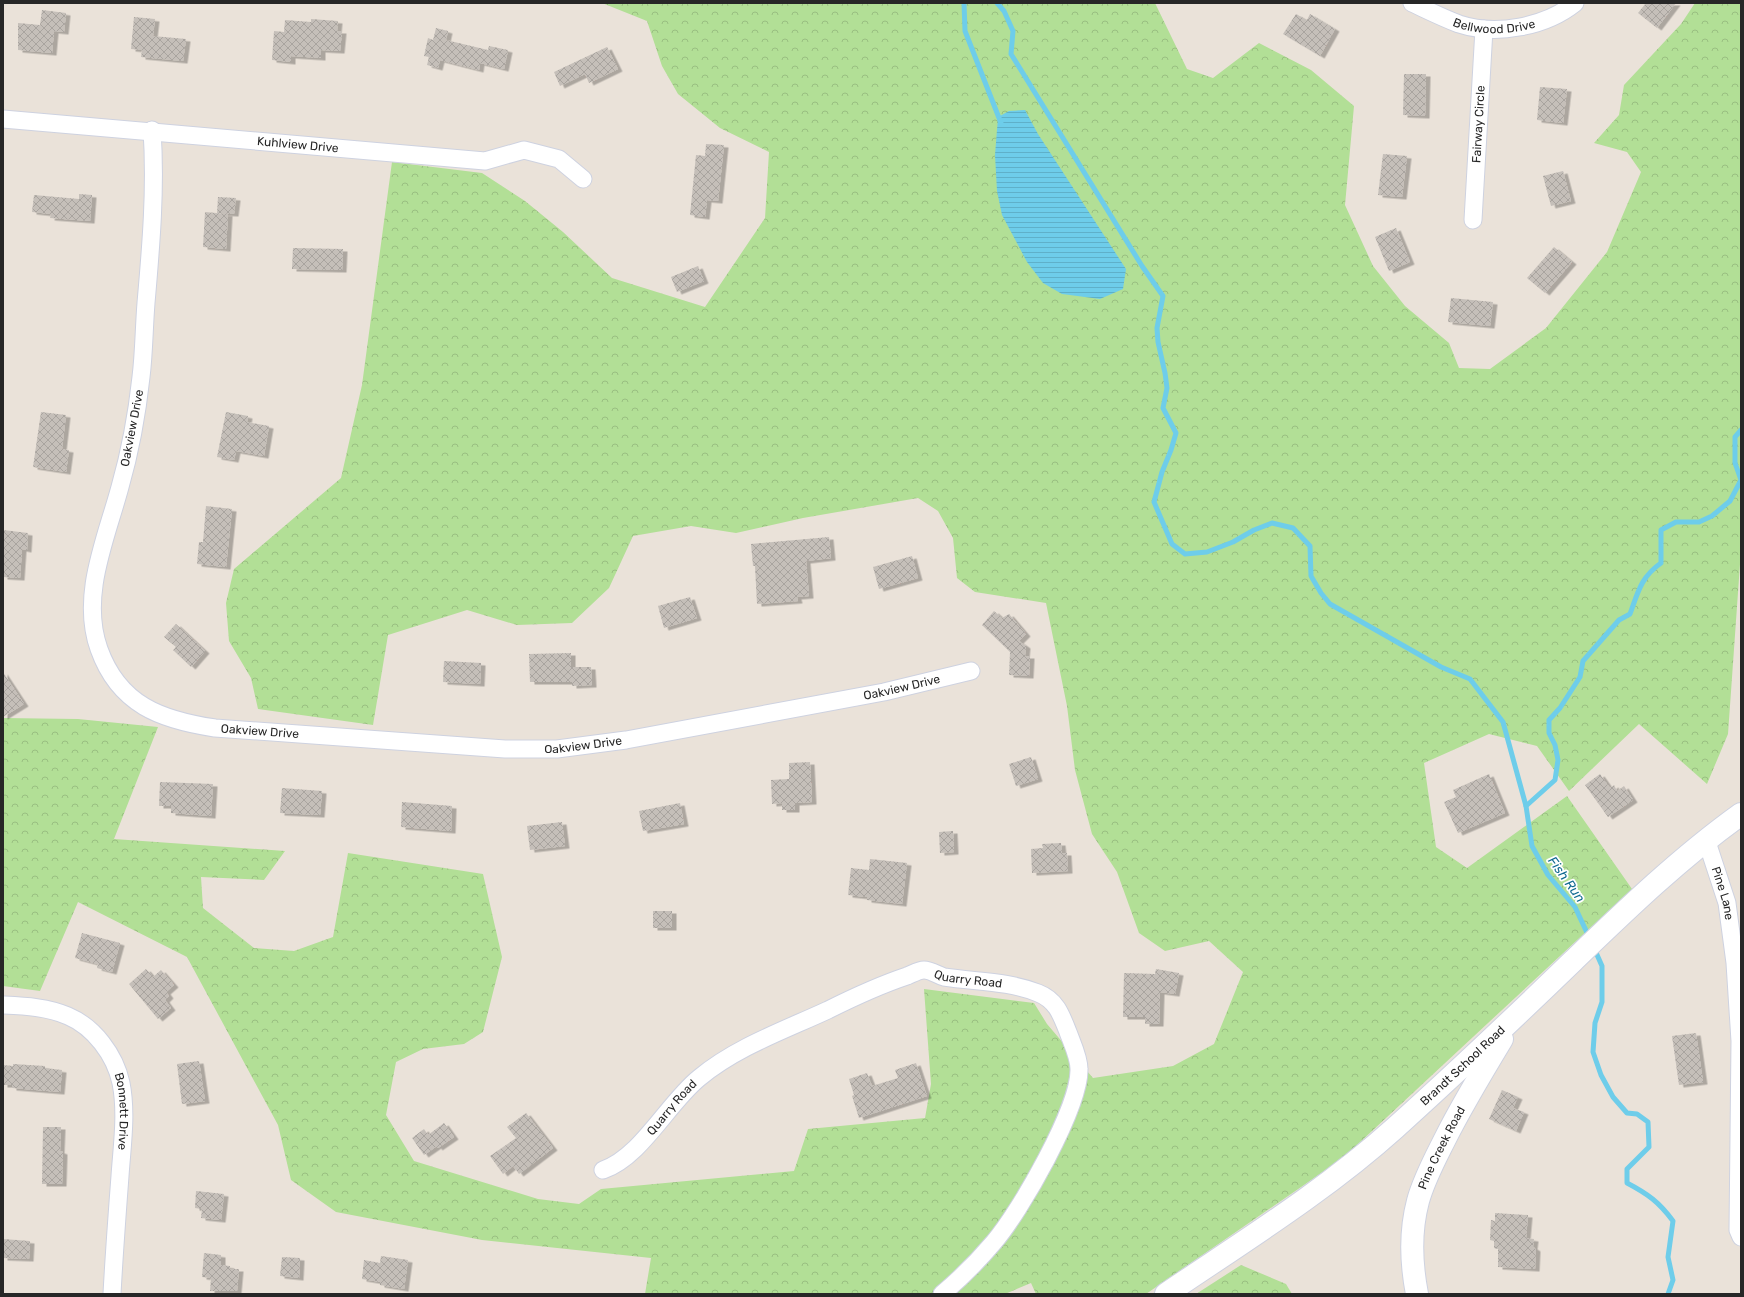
<svg xmlns="http://www.w3.org/2000/svg" width="1744" height="1297" viewBox="0 0 1744 1297" font-family="Rubik,sans-serif">
<defs>
<pattern id="forest-crowns" width="20" height="18" patternUnits="userSpaceOnUse"><rect width="20" height="18" fill="#b2df96"/><path d="M2 6a3 3 0 1 1 6 0M12 15a3 3 0 1 1 6 0" fill="none" stroke="#99bf81"/></pattern>
<pattern id="water-rules" width="6" height="5" patternUnits="userSpaceOnUse"><rect width="6" height="5" fill="#6ecdea"/><path d="M0 2.5h6" fill="none" stroke="#5fb0c9"/></pattern>
<pattern id="building-cross-hatch" width="8" height="8" patternUnits="userSpaceOnUse"><rect width="8" height="8" fill="#c5bfb9"/><path d="M0 0l8 8M0 8l8-8" fill="none" stroke="#a9a49f"/></pattern>
<filter id="shadow"><feDropShadow dx="4.5" dy="2.5" stdDeviation="0" flood-color="#0004"/></filter>
</defs>
<rect width="100%" height="100%" fill="#eae2d9"/>
<g fill="url(#forest-crowns)">
<polygon points="602,3 1155,3 1187,69 1213,78 1259,43 1311,70 1354,106 1345,205 1373,266 1405,306 1449,343 1459,368 1490,369 1546,328 1607,252 1641,172 1627,152 1594,143 1619,115 1624,85 1681,24 1695,3 1741,3 1741,550 1728,734 1707,784 1639,724 1569,791 1537,746 1489,734 1424,763 1436,847 1467,868 1567,796 1632,889 1343,1158 1146,1294 1036,1294 1031,1283 1005,1294 645,1294 651,1258 482,1240 336,1212 291,1180 278,1125 187,957 78,902 40,991 3,986 3,718 78,719 158,727 114,839 285,851 264,880 201,877 203,908 254,948 294,951 333,937 348,853 483,874 502,957 483,1032 464,1044 423,1049 396,1062 386,1115 414,1161 538,1199 579,1204 601,1189 794,1171 808,1129 925,1118 931,1084 924,989 1034,1003 1047,1024 1093,1078 1173,1066 1214,1044 1243,972 1209,941 1165,951 1139,933 1117,872 1092,834 1075,770 1067,706 1046,603 975,592 957,578 953,538 938,511 918,498 803,518 736,533 691,526 633,536 609,588 572,623 517,625 467,610 388,635 373,725 258,709 251,678 229,641 226,603 234,569 341,478 362,385 392,162 482,173 525,201 563,232 612,278 705,307 765,218 769,152 720,128 678,94 662,66 647,21"/>
<polygon points="1241,1265 1286,1284 1292,1294 1196,1294"/>
</g>
<polygon fill="url(#water-rules)" points="1025,110 1038,134 1126,269 1123,289 1100,299 1062,294 1043,283 1027,262 1002,215 997,191 995,155 998,117 1009,111"/>
<g fill="none" stroke-linecap="round" stroke-linejoin="round">
<g stroke="#6ecdea" stroke-width="5">
<polyline points="964,3 965,31 1001,123"/>
<polyline points="997,3 1004,11 1013,31 1011,54 1142,266 1163,296 1157,328 1158,342 1165,373 1167,388 1163,408 1176,433 1171,450 1162,472 1154,502 1172,544 1185,554 1207,552 1233,542 1254,530 1272,523 1293,528 1310,546 1311,576 1321,593 1330,604 1441,667 1470,679 1503,722 1526,806"/>
<path d="M1589,937L1575,907L1548,875L1532,846L1526,806L1555,780L1558,760L1555,745L1549,733V720L1560,708L1580,677L1583,661L1619,620L1630,614C1638,592 1641,577 1661,563V530L1676,522H1699L1712,516L1730,501L1741,480L1735,463V437L1741,430"/>
<path d="M1594,948L1602,966V1002L1595,1023L1593,1052L1601,1075L1613,1097L1627,1113L1637,1114L1648,1122L1649,1147L1627,1169V1183C1648,1194 1659,1202 1673,1221L1668,1257L1673,1280L1668,1294"/>
</g>
</g>
<g fill="url(#building-cross-hatch)" filter="url(#shadow)">
<polygon points="1646,3 1676,3 1657,28 1638,13"/>
<polygon points="42,10 66,13 64,32 54,31 52,53 18,50 18,23 40,25"/>
<polygon points="1296,14 1307,20 1310,14 1335,29 1320,56 1283,34"/>
<polygon points="134,17 155,19 153,36 186,39 183,61 141,57 142,50 131,49"/>
<polygon points="311,19 338,21 337,31 342,31 340,51 321,50 321,58 291,56 291,62 272,60 274,31 284,32 285,20 311,22"/>
<polygon points="436,28 448,31 446,40 488,50 489,46 508,50 504,69 480,63 479,70 440,60 438,68 427,65 429,57 424,56 428,38 433,40"/>
<polygon points="607,47 618,69 589,83 585,74 560,86 554,72"/>
<polygon points="1404,74 1426,74 1425,116 1403,115"/>
<polygon points="1540,87 1567,89 1563,123 1537,120"/>
<polygon points="706,144 724,145 718,201 707,200 705,217 690,215 696,155 705,156"/>
<polygon points="1383,154 1407,156 1402,197 1378,195"/>
<polygon points="1563,171 1571,201 1551,206 1543,176"/>
<polygon points="79,194 92,195 90,221 50,218 51,214 32,212 34,195 79,199"/>
<polygon points="218,197 236,198 234,214 217,213"/>
<polygon points="205,212 228,214 226,249 203,247"/>
<polygon points="1396,228 1410,262 1389,271 1375,237"/>
<polygon points="1554,247 1572,262 1545,293 1527,278"/>
<polygon points="293,248 343,249 342,270 292,269"/>
<polygon points="698,266 704,281 677,292 671,277"/>
<polygon points="1451,298 1493,302 1490,326 1448,322"/>
<polygon points="41,412 66,415 62,449 69,450 66,472 33,467"/>
<polygon points="226,412 248,416 247,422 269,426 264,456 236,451 234,460 217,457"/>
<polygon points="206,506 232,509 226,567 197,564 199,542 203,542"/>
<polygon points="3,530 28,533 27,550 22,549 20,578 3,577"/>
<polygon points="829,537 831,558 806,561 809,596 797,597 798,601 757,604 755,566 753,566 751,544"/>
<polygon points="912,556 918,578 879,589 873,567"/>
<polygon points="690,597 697,618 664,628 658,606"/>
<polygon points="994,611 1002,618 1009,614 1026,634 1019,641 1026,646 1025,656 1030,656 1029,676 1009,675 1010,652 982,625"/>
<polygon points="176,624 205,651 191,667 173,650 176,647 164,637"/>
<polygon points="571,653 571,667 591,667 592,685 572,686 572,682 530,682 529,654"/>
<polygon points="444,661 481,663 480,684 443,682"/>
<polygon points="3,672 24,704 3,717"/>
<polygon points="1031,757 1038,779 1016,786 1009,764"/>
<polygon points="810,762 812,802 795,803 795,810 782,810 782,803 772,804 771,780 789,779 789,763"/>
<polygon points="1489,774 1505,813 1458,833 1444,802 1456,797 1453,790"/>
<polygon points="1600,774 1610,788 1614,785 1617,791 1624,786 1633,800 1608,817 1585,785"/>
<polygon points="160,782 213,784 211,816 171,813 171,806 159,806"/>
<polygon points="282,788 322,791 320,815 280,813"/>
<polygon points="402,802 452,806 451,831 401,827"/>
<polygon points="680,803 684,824 643,831 639,811"/>
<polygon points="562,822 565,846 530,850 527,826"/>
<polygon points="953,831 954,852 940,853 939,832"/>
<polygon points="1061,843 1062,853 1067,853 1068,871 1032,873 1031,849 1043,848 1042,844"/>
<polygon points="870,859 907,863 902,904 867,900 867,897 848,895 851,868 869,870"/>
<rect x="653" y="911" width="19" height="17"/>
<polygon points="82,933 120,943 112,972 97,968 98,964 75,958"/>
<polygon points="146,969 153,977 161,970 174,985 166,992 169,996 165,1000 171,1008 158,1019 129,984"/>
<polygon points="1156,969 1179,973 1175,994 1160,992 1159,1024 1145,1024 1145,1017 1123,1017 1124,973 1155,974"/>
<polygon points="1696,1033 1703,1082 1679,1085 1672,1036"/>
<polygon points="199,1061 205,1101 182,1104 177,1064"/>
<polygon points="916,1063 927,1096 859,1118 852,1096 854,1095 849,1079 867,1073 872,1086 898,1078 895,1070"/>
<polygon points="13,1064 45,1066 45,1068 62,1070 60,1092 12,1088 12,1085 3,1085 3,1065 13,1066"/>
<polygon points="1502,1090 1518,1097 1513,1108 1524,1112 1516,1131 1489,1119"/>
<polygon points="526,1113 553,1148 519,1174 513,1166 503,1174 490,1156 516,1138 507,1127"/>
<polygon points="444,1123 454,1137 438,1148 437,1146 424,1155 412,1138 424,1129 428,1135"/>
<polygon points="43,1127 61,1127 60,1151 63,1152 62,1184 42,1184"/>
<polygon points="196,1191 224,1194 221,1220 201,1218 202,1209 195,1208"/>
<polygon points="1495,1213 1528,1215 1526,1238 1534,1239 1533,1247 1536,1249 1535,1269 1498,1267 1498,1249 1494,1248 1494,1241 1490,1240 1491,1220 1495,1221"/>
<polygon points="3,1239 30,1241 29,1259 3,1258"/>
<polygon points="204,1253 221,1255 221,1265 230,1266 230,1269 239,1269 237,1291 210,1291 211,1278 202,1277"/>
<polygon points="381,1256 408,1260 404,1289 380,1285 380,1282 362,1279 364,1260 380,1263"/>
<polygon points="282,1257 300,1258 299,1278 280,1276"/>
</g>
<g fill="none" stroke-linecap="round" stroke-linejoin="round">
<g stroke="#ced2e0" stroke-width="19">
<g id="minor">
<path id="s1" d="M1412,3C1427,10 1443,18 1459,24C1496,36 1545,27 1575,3"/>
<path id="s2" d="M3,119L485,161L524,150L559,159L583,179"/>
<path id="s3" d="M152,130C156,187 151,246 146,303C144,328 144,353 141,377C137,414 130,452 120,487C106,539 80,596 99,649C119,705 161,720 215,728L505,749H557L626,740L884,692L971,671"/>
<path id="s4" d="M1473,220L1484,29"/>
<path id="s5" d="M1706,839L1727,903L1735,963L1740,1041L1738,1230L1741,1237"/>
<path id="s6" d="M3,1005C24,1006 48,1007 68,1016C94,1027 115,1055 121,1083C127,1113 122,1146 120,1176C117,1216 114,1255 112,1294"/>
<path id="s7" d="M603,1170C641,1157 668,1103 699,1078C736,1047 785,1030 828,1010C854,997 880,985 907,976C912,974 919,970 924,970C930,970 938,975 944,977C976,982 1008,981 1038,993C1056,1000 1061,1014 1068,1032C1072,1043 1079,1057 1079,1069C1080,1107 1020,1212 994,1242C978,1261 961,1278 942,1294"/>
</g>
</g>
<g stroke="#ced2e0" stroke-width="24">
<g id="tertiary">
<path id="s8" d="M1166,1294C1244,1241 1325,1191 1395,1128C1456,1073 1515,1017 1574,960C1627,909 1681,857 1741,814"/>
<path id="s9" d="M1417,1294C1411,1263 1410,1231 1418,1201C1424,1179 1435,1159 1445,1139C1462,1105 1482,1072 1502,1039"/>
</g>
</g>
<use href="#minor" stroke="#fff" stroke-width="17"/>
<use href="#tertiary" stroke="#fff" stroke-width="22"/>
</g>
<g text-anchor="middle" stroke-width="3.5" stroke-linejoin="round" paint-order="stroke">
<g font-size="12" fill="#272727" stroke="#fff">
<text dy="4" stroke="none"><textPath href="#s1" startOffset="87">Bellwood Drive</textPath></text>
<text dy="4" stroke="none"><textPath href="#s4" startOffset="96">Fairway Circle</textPath></text>
<text dy="4" stroke="none"><textPath href="#s2" startOffset="296">Kuhlview Drive</textPath></text>
<text transform="translate(132 428) rotate(-79)" y="4">Oakview Drive</text>
<text dy="4" stroke="none"><textPath href="#s3" startOffset="1368">Oakview Drive</textPath></text>
<text dy="4" stroke="none"><textPath href="#s3" startOffset="720">Oakview Drive</textPath></text>
<text dy="4" stroke="none"><textPath href="#s3" startOffset="1044">Oakview Drive</textPath></text>
<text dy="4" stroke="none"><textPath href="#s5" startOffset="57">Pine Lane</textPath></text>
<text dy="4" stroke="none"><textPath href="#s7" startOffset="430">Quarry Road</textPath></text>
<text dy="4" stroke="none"><textPath href="#s8" startOffset="375">Brandt School Road</textPath></text>
<text dy="4" stroke="none"><textPath href="#s7" startOffset="94">Quarry Road</textPath></text>
<text dy="4" stroke="none"><textPath href="#s6" startOffset="183">Bonnett Drive</textPath></text>
<text dy="4" stroke="none"><textPath href="#s9" startOffset="152">Pine Creek Road</textPath></text>
</g>
<g font-size="13" font-style="italic" fill="#116a91" stroke="#fff">
<text transform="translate(1567 879) rotate(54)" y="5">Fish Run</text>
</g>
</g>
<rect width="1744" height="1297" fill="none" stroke="#272727" stroke-width="8"/>
</svg>
